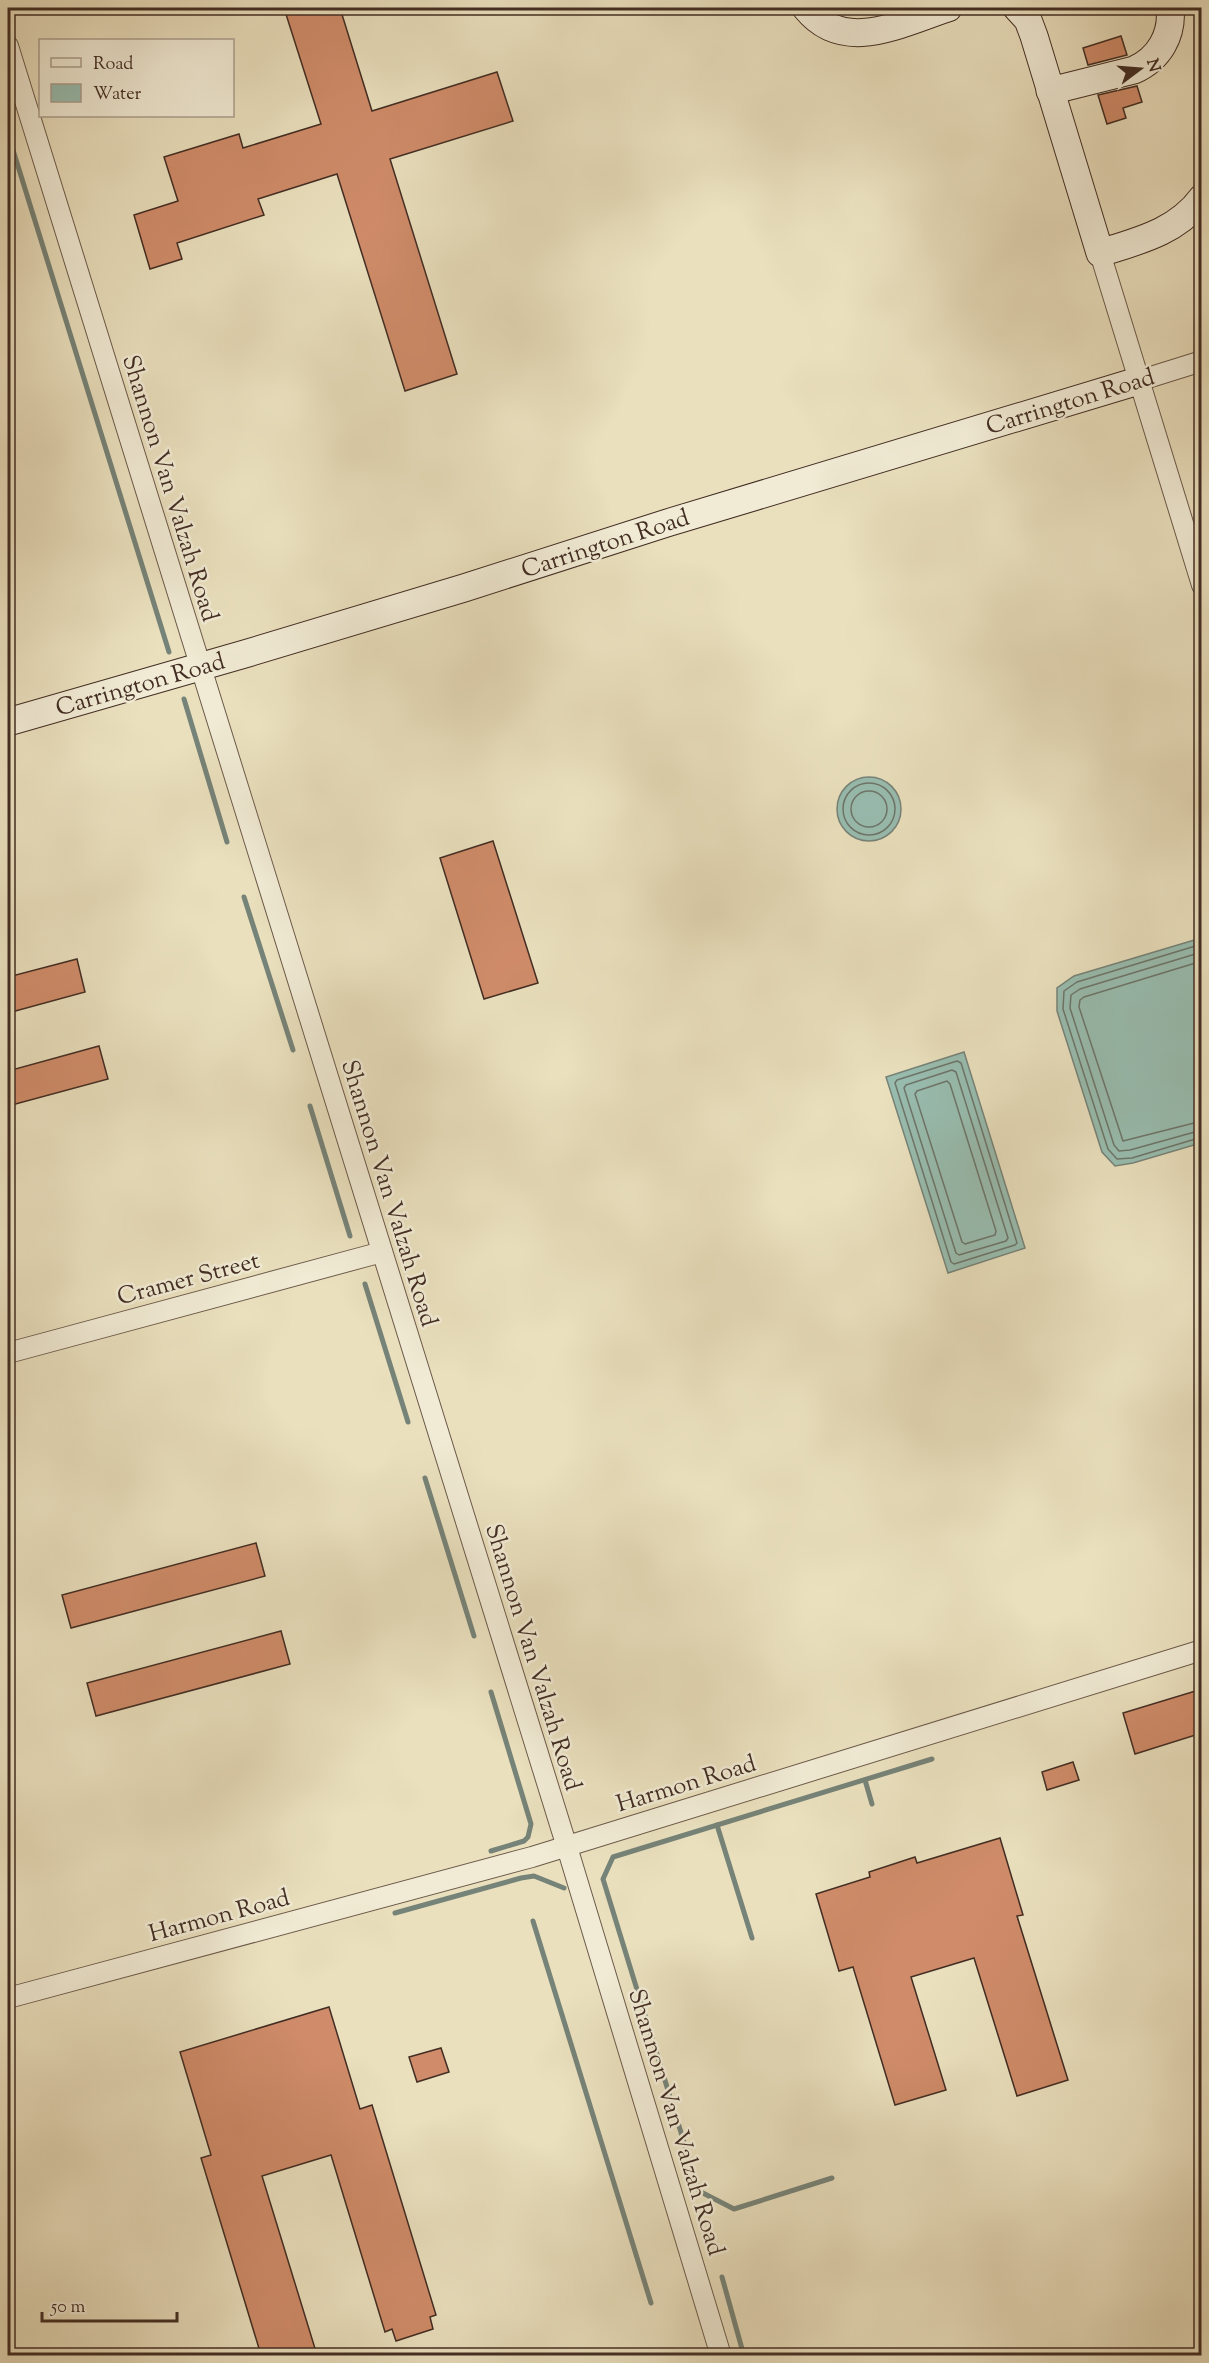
<svg xmlns="http://www.w3.org/2000/svg" width="1209" height="2363" viewBox="0 0 1209 2363" font-family="'Sorts Mill Goudy',serif">
<rect width="100%" height="100%" fill="#eae0be"/>
<filter id="stains"><feTurbulence type="fractalNoise" baseFrequency=".00333" numOctaves="4"/><feColorMatrix values="0 0 0 0 .2 0 0 0 0 .09 0 0 0 0 .02 0 0 0 .5 -.17"/></filter>
<radialGradient id="worn" r=".72"><stop offset=".6" stop-color="#630" stop-opacity="0"/><stop offset="1" stop-color="#630" stop-opacity=".3"/></radialGradient>
<g fill="#98bdb0" stroke="#768378" stroke-width="1.5">
<circle cx="869" cy="809" r="32"/>
<polygon points="1201,938 1201,1143 1133,1163 1115,1166 1102,1152 1057,1011 1057,988 1074,976"/>
<polygon points="964,1052 1025,1248 948,1273 886,1077"/>
</g>
<g fill="none" stroke-linecap="round" stroke-linejoin="round">
<g stroke="#6d756a" stroke-width="1.5">
<circle cx="869" cy="809" r="26"/>
<circle cx="869" cy="809" r="18"/>
<polyline points="1202,944 1077,982 1064,991 1063,1009 1108,1149 1117,1159 1132,1158 1202,1137"/>
<polyline points="1202,952 1080,989 1071,995 1070,1008 1114,1145 1119,1151 1130,1150 1202,1130"/>
<polyline points="1202,961 1084,997 1080,1000 1079,1007 1123,1141 1202,1121"/>
<polygon points="957,1061 961,1063 1017,1243 1015,1245 954,1264 951,1262 895,1083 897,1080"/>
<polygon points="952,1070 956,1072 1008,1238 1006,1241 959,1255 956,1253 904,1088 906,1085"/>
<polygon points="947,1081 950,1084 996,1231 995,1235 965,1244 962,1242 915,1094 917,1091"/>
</g>
<g stroke="#768378" stroke-width="5">
<polyline points="8,134 169,652"/>
<polyline points="184,699 227,842"/>
<polyline points="244,897 293,1050"/>
<polyline points="310,1106 350,1236"/>
<polyline points="365,1284 408,1422"/>
<polyline points="425,1478 474,1636"/>
<polyline points="491,1692 531,1824 528,1837 524,1841 491,1851"/>
<polyline points="865,1780 872,1804"/>
<polyline points="717,1825 752,1938"/>
<polyline points="395,1913 521,1878 534,1876 564,1888"/>
<polyline points="533,1921 651,2303"/>
<polyline points="832,2178 734,2209 699,2191 603,1879 613,1857 932,1759"/>
<polyline points="722,2277 744,2356"/>
</g>
</g>
<g fill="#d08c6a" stroke="#422d23" stroke-width="1.5">
<polygon points="284,8 340,8 372,111 497,72 513,121 390,159 457,374 405,391 337,174 258,199 264,215 177,243 182,259 150,269 134,215 178,201 164,157 239,134 243,148 321,124"/>
<polygon points="1121,36 1127,55 1088,65 1083,48"/>
<polygon points="1137,86 1142,102 1123,108 1126,118 1107,124 1098,95"/>
<polygon points="493,841 538,983 484,999 440,858"/>
<polygon points="77,959 85,992 8,1013 8,977"/>
<polygon points="99,1046 108,1079 8,1106 8,1071"/>
<polygon points="256,1543 265,1576 71,1628 62,1595"/>
<polygon points="281,1631 290,1664 96,1716 87,1683"/>
<polygon points="1202,1689 1202,1733 1135,1754 1123,1713"/>
<polygon points="1073,1762 1079,1780 1047,1790 1042,1772"/>
<polygon points="1000,1838 1023,1915 1017,1916 1068,2080 1017,2096 974,1958 911,1977 946,2090 895,2105 853,1967 839,1971 816,1894 870,1877 869,1872 915,1857 917,1863"/>
<polygon points="329,2007 360,2109 372,2105 436,2315 430,2317 433,2329 396,2341 392,2329 385,2332 331,2155 262,2176 317,2355 261,2355 201,2158 211,2155 180,2052"/>
<polygon points="441,2048 449,2072 417,2082 409,2057"/>
</g>
<g fill="none" stroke-linecap="round" stroke-linejoin="round">
<g stroke="#6c5a4a" stroke-width="22">
<g id="street">
<polyline points="8,46 567,1847 721,2356"/>
<polyline points="1100,253 1202,585"/>
<polyline points="1138,381 1202,361"/>
<polyline points="8,1353 382,1252"/>
<polyline points="8,1998 532,1857 1202,1650"/>
</g>
</g>
<g stroke="#422d23" stroke-width="29">
<g id="secondary">
<path d="M806,8C844,55 901,23 948,8"/>
<path d="M1017,8L1028,20L1034,36L1100,253C1138,241 1177,232 1202,198"/>
<path d="M1050,91L1134,70C1159,59 1173,35 1170,8"/>
<polyline points="8,722 248,653 464,588 667,523 1138,381"/>
</g>
</g>
<use href="#street" stroke="#f1ebd5" stroke-width="20"/>
<use href="#secondary" stroke="#f1ebd5" stroke-width="27"/>
</g>
<g text-anchor="middle" stroke-width="5" stroke-linejoin="round" paint-order="stroke">
<g font-size="24" fill="#422d23" stroke="#f1ebd5">
<text transform="translate(1070 401) rotate(-17)" y="8">Carrington Road</text>
<text transform="translate(171 488) rotate(73)" y="8">Shannon Van Valzah Road</text>
<text transform="translate(605 543) rotate(-18)" y="8">Carrington Road</text>
<text transform="translate(140 684) rotate(-16)" y="8">Carrington Road</text>
<text transform="translate(390 1193) rotate(73)" y="8">Shannon Van Valzah Road</text>
<text transform="translate(188 1278) rotate(-15)" y="8">Cramer Street</text>
<text transform="translate(534 1657) rotate(73)" y="8">Shannon Van Valzah Road</text>
<text transform="translate(686 1783) rotate(-17)" y="8">Harmon Road</text>
<text transform="translate(219 1915) rotate(-15)" y="8">Harmon Road</text>
<text transform="translate(677 2122) rotate(73)" y="8">Shannon Van Valzah Road</text>
</g>
</g>
<rect width="1209" height="2363" fill="none" stroke="#eae0be" stroke-width="30"/>
<rect x="9" y="9" width="1191" height="2345" fill="none" stroke="#422d23" stroke-width="3"/>
<rect x="15" y="15" width="1179" height="2333" fill="none" stroke="#422d23" stroke-width="1.5"/>
<rect x="39" y="39" width="195" height="78" fill="#f1ebd5" stroke="#ab9f8e" stroke-width="1.5"/>
<rect x="51" y="58" width="30" height="9" fill="#f1ebd5" stroke="#ab9f8e" stroke-width="1.5"/>
<text x="93" y="69" font-size="18" fill="#422d23">Road</text>
<rect x="51" y="84" width="30" height="18" fill="#98bdb0" stroke="#ab9f8e" stroke-width="1.5"/>
<text x="93" y="99" font-size="18" fill="#422d23">Water</text>
<g transform="translate(1140 69) rotate(74)" stroke="#f1ebd5" stroke-width="4.5" paint-order="stroke">
<path d="M0-4.5L10 22L0 15L-10 22Z" fill="#422d23"/>
<text y="-9" font-size="16" font-weight="bold" text-anchor="middle" fill="#422d23">N</text>
</g>
<path d="M42 2312v9h135v-9" fill="none" stroke="#422d23" stroke-width="3"/>
<text x="51" y="2312" font-size="18" fill="#422d23" stroke="#f1ebd5" stroke-width="4.5" paint-order="stroke">50 m</text>
<rect width="100%" height="100%" filter="url(#stains)"/>
<rect width="100%" height="100%" fill="url(#worn)"/>
</svg>
